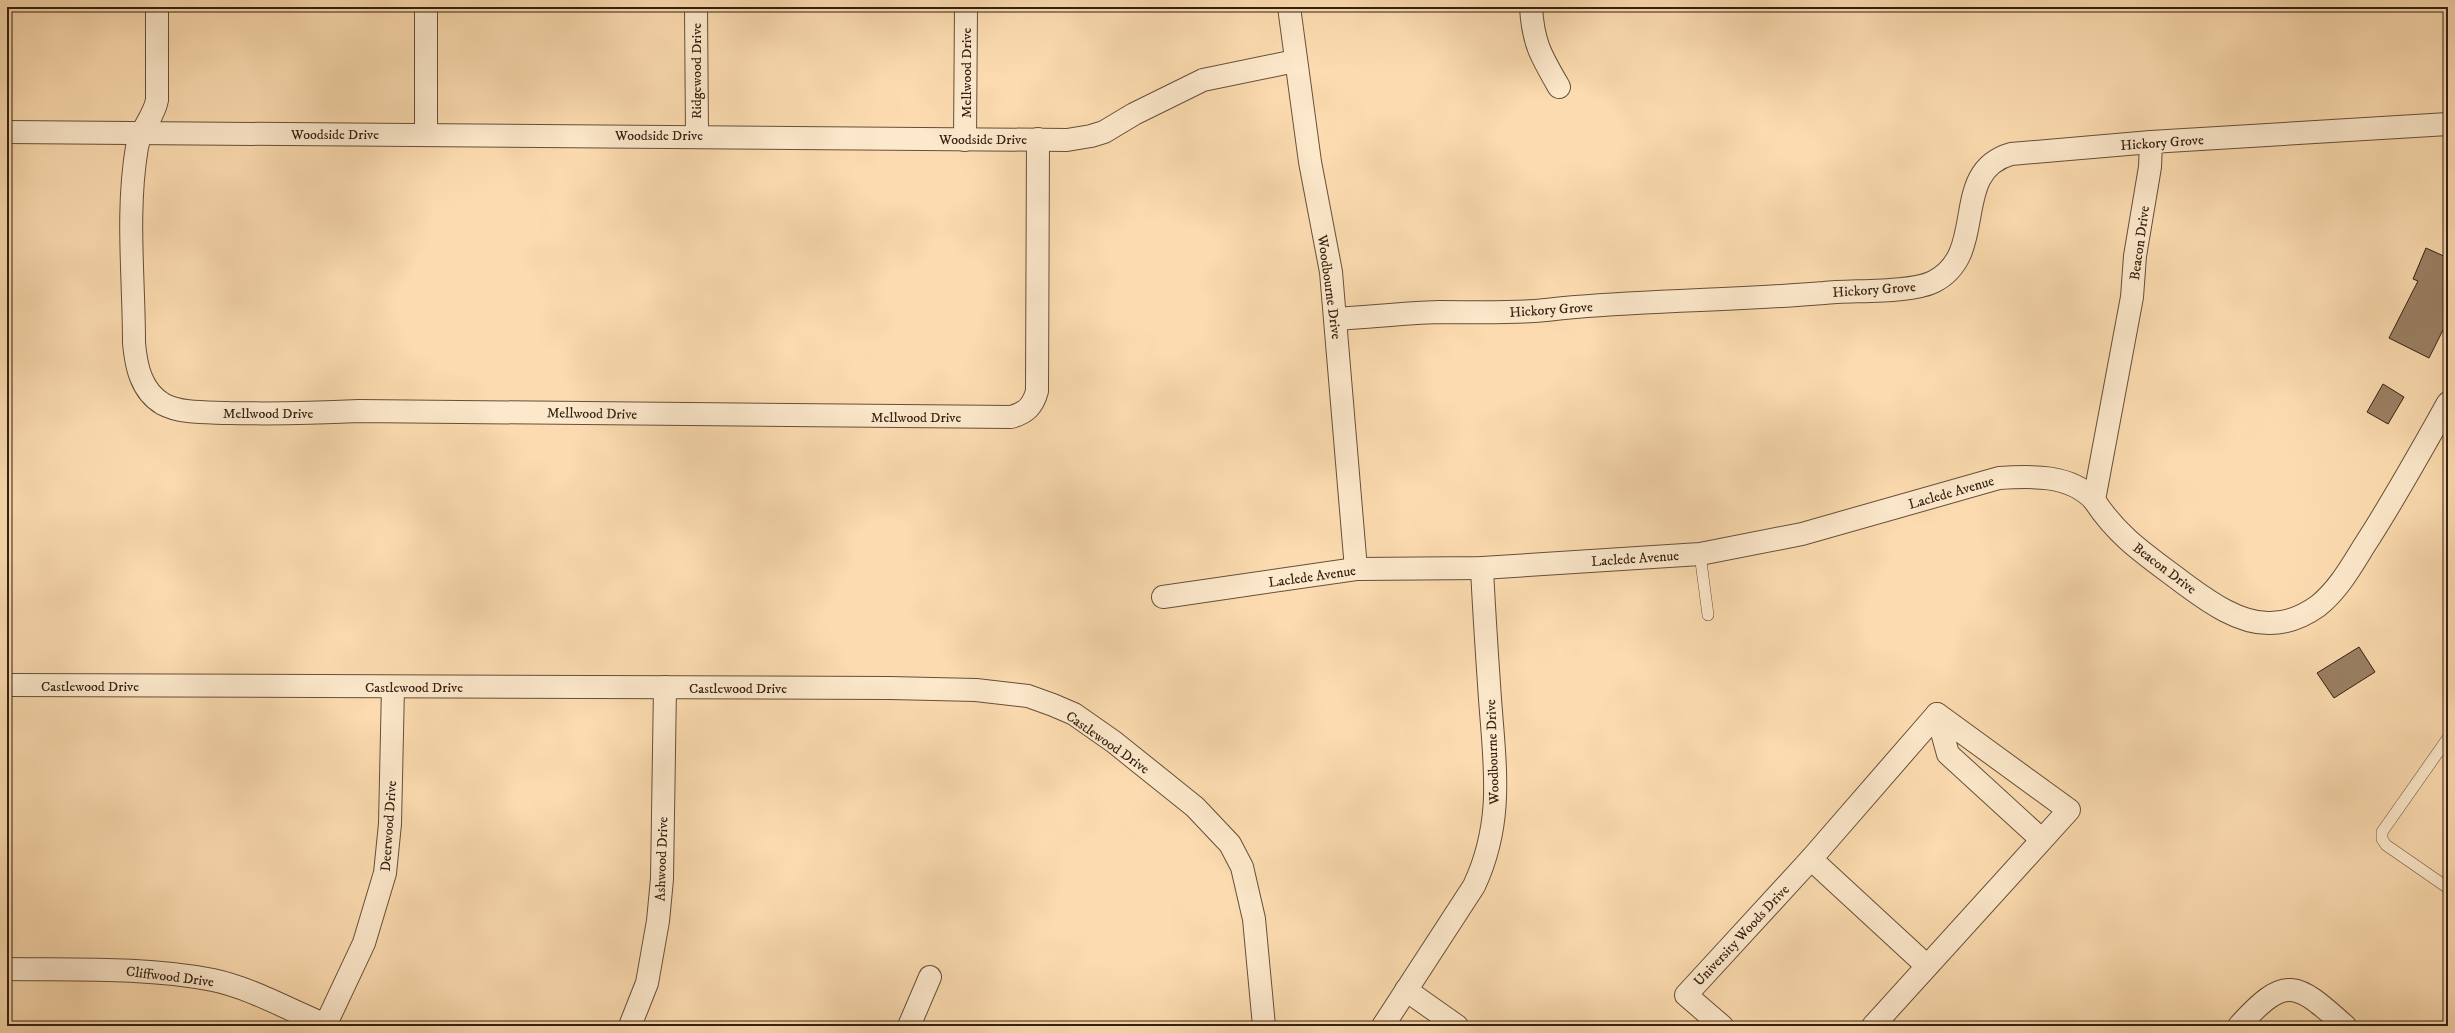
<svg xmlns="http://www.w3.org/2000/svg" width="2455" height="1033" viewBox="0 0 2455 1033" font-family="'IM FELL DW Pica',serif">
<rect width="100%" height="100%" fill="#fbdbaf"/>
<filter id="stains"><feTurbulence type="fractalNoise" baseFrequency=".005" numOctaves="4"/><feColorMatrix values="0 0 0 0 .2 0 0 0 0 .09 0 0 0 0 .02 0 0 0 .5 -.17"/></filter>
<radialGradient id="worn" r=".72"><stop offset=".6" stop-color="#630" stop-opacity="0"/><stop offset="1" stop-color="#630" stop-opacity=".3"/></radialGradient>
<g fill="#9b8164" stroke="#342012">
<polygon points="2426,248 2448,258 2443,271 2448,273 2448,320 2429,358 2389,338 2418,281 2413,279"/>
<polygon points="2383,384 2404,397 2388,424 2367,412"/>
<polygon points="2359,647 2375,672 2334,698 2317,673"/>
</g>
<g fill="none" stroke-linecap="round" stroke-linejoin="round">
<g stroke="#664f39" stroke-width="12">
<g id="service">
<polyline points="1700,554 1708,615"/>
<polyline points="2448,738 2382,832 2382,839 2386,845 2448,888"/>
</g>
</g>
<g stroke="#664f39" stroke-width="24">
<g id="minor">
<path d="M157,7V100C154,117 140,130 137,147C126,212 134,278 134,343C136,366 141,391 163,404C181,414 209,412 229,413C273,414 316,413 359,411L1011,417C1026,413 1033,406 1037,391L1038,139"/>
<polyline points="426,7 426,134"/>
<polyline points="696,7 697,135"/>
<polyline points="1289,7 1310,162 1331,272 1356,569"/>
<path d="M1531,7C1533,43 1541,56 1559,87"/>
<polyline points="7,132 1067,140 1091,136 1104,132 1134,114 1203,80 1295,61"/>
<polyline points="965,140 966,7"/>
<path d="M2151,142L2150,167L2135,256L2132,297L2094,500C2119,539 2151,558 2186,585C2209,602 2240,624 2270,623C2287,623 2304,616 2318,606C2338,590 2351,567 2364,546C2394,500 2421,451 2448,403"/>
<path d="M1336,319C1370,317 1405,313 1439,312C1471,312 1503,313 1534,311C1548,310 1562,308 1576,307C1658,300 1741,300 1824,293C1852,290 1911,293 1933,282C1990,254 1948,172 2011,154L2151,142L2448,124"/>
<path d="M1163,597L1356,569L1482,568L1700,554L1802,534L1999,478C2031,476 2070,474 2094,500"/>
<polyline points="7,685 890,688 976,690 1028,696 1053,705 1074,714 1114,742 1195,807 1230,844 1242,867 1254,919 1264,1026"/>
<polyline points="1811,859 1927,966"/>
<path d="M7,969C76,970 145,967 213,980C251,988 289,1010 326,1025"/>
<polyline points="1406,990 1457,1026"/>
<polyline points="325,1026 364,943 385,873 390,824 393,687"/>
<polyline points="630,1026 647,983 658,921 662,879 665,687"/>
<polyline points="909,1026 930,977"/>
<path d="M1383,1026L1474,886C1504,822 1495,767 1490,699C1487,655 1484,612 1482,568"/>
<polyline points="1722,1026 1686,995 1811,859 1937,714"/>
<polyline points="1873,1026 2069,810 1937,714 1948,754 2042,840"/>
<path d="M2239,1026C2286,974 2296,982 2345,1026"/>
</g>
</g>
<use href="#service" stroke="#fce8cb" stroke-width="11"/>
<use href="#minor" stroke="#fce8cb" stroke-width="22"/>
</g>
<g text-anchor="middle" stroke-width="4" stroke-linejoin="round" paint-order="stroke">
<g font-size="14" fill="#342012" stroke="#fce8cb">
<text transform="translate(696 71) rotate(-90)" y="5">Ridgewood Drive</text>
<text transform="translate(966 73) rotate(-90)" y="5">Mellwood Drive</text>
<text x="335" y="139">Woodside Drive</text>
<text x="659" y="140">Woodside Drive</text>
<text x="983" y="144">Woodside Drive</text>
<text transform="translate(2162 142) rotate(-4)" y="5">Hickory Grove</text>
<text transform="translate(2139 243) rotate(-82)" y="5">Beacon Drive</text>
<text transform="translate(1330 287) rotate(82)" y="5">Woodbourne Drive</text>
<text transform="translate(1874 289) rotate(-4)" y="5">Hickory Grove</text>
<text transform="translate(1551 309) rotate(-4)" y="5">Hickory Grove</text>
<text x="268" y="418">Mellwood Drive</text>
<text transform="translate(592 413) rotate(1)" y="5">Mellwood Drive</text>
<text x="916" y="422">Mellwood Drive</text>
<text transform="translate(1951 492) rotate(-16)" y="5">Laclede Avenue</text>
<text transform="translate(1635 558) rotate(-4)" y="5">Laclede Avenue</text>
<text transform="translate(2165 568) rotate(37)" y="5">Beacon Drive</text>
<text transform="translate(1312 576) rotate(-8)" y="5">Laclede Avenue</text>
<text x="90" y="691">Castlewood Drive</text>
<text x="414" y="692">Castlewood Drive</text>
<text x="738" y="693">Castlewood Drive</text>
<text transform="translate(1108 742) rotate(35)" y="5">Castlewood Drive</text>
<text transform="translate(1492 752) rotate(-92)" y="5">Woodbourne Drive</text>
<text transform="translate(388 826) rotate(-86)" y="5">Deerwood Drive</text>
<text transform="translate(661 859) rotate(-88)" y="5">Ashwood Drive</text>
<text transform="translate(1741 935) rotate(-47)" y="5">University Woods Drive</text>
<text transform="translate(170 976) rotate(7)" y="5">Cliffwood Drive</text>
</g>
</g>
<rect width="2455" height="1033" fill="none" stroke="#fbdbaf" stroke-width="24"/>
<rect x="8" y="8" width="2439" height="1017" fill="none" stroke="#342012" stroke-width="2"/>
<rect x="12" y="12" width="2431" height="1009" fill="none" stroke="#342012"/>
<rect width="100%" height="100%" filter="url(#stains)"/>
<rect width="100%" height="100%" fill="url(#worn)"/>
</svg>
